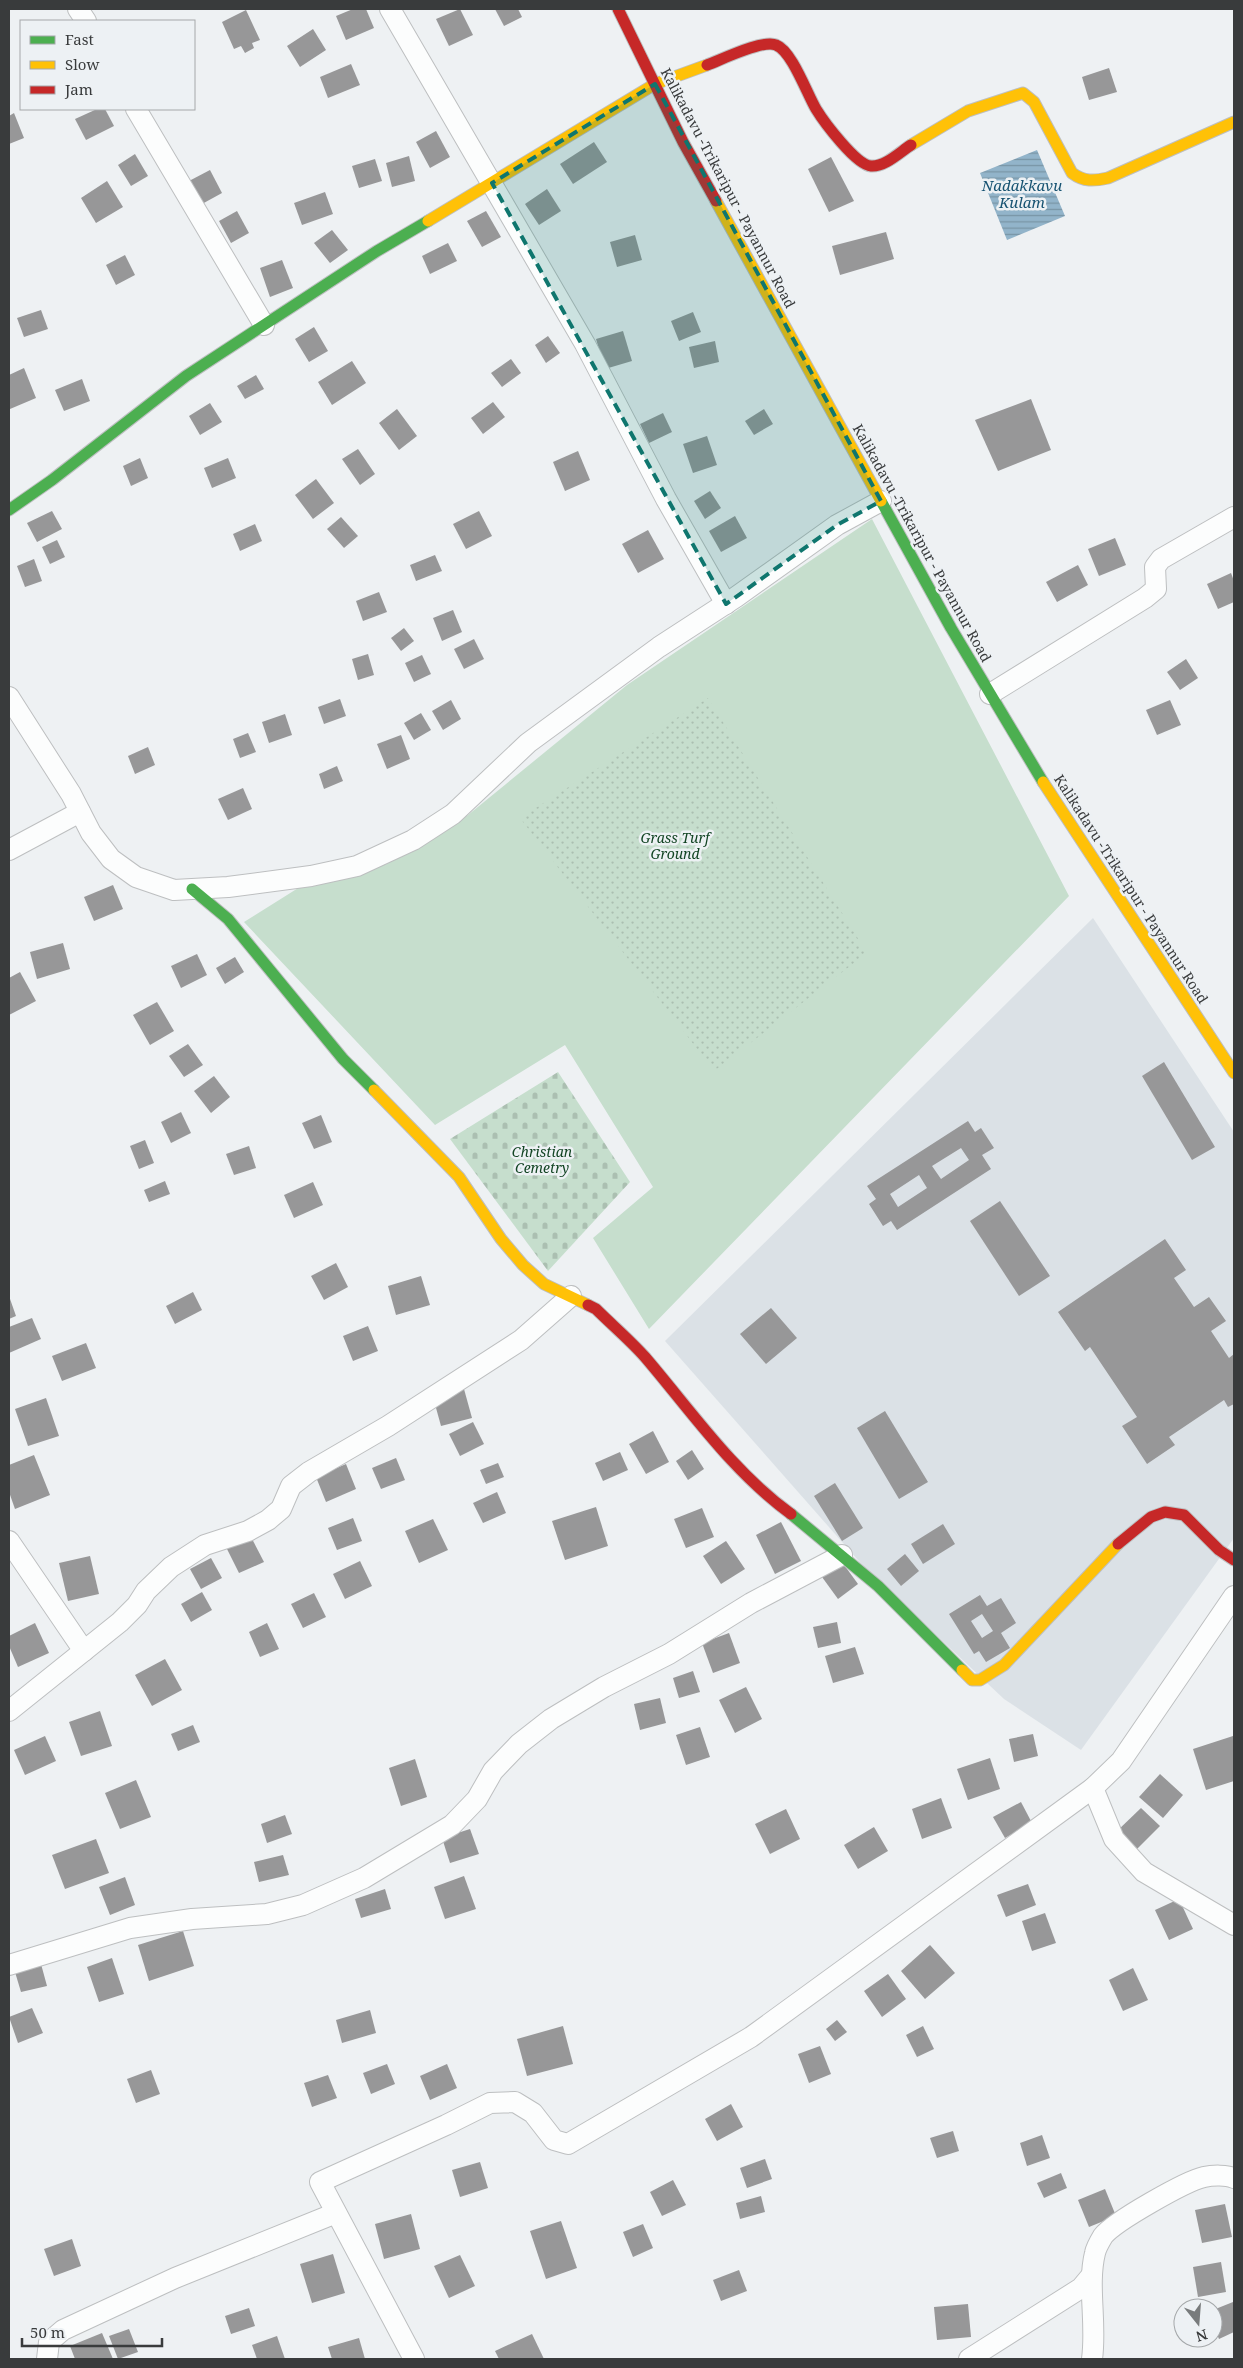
<svg xmlns="http://www.w3.org/2000/svg" width="1243" height="2368" viewBox="0 0 1243 2368" font-family="'Noto Serif',serif">
<defs>
<pattern id="cemetery-stones" width="16" height="16" patternUnits="userSpaceOnUse" patternTransform="scale(1.25)"><rect width="16" height="16" fill="#c6decd"/><path d="M2 7V4a2 2 0 0 1 4 0v3zM10 15v-3a2 2 0 0 1 4 0v3z" fill="#abbfb1"/></pattern>
<pattern id="park-dots" width="8" height="8" patternUnits="userSpaceOnUse" patternTransform="scale(1.25)"><rect width="8" height="8" fill="#c6decd"/><path d="M2 2h.1M6 6h.1" fill="none" stroke="#abbfb1" stroke-width="1.8" stroke-linecap="round"/></pattern>
<pattern id="water-rules" width="6" height="5" patternUnits="userSpaceOnUse" patternTransform="scale(1.25)"><rect width="6" height="5" fill="#92b4ca"/><path d="M0 2.5h6" fill="none" stroke="#7894a5"/></pattern>
</defs>
<rect width="100%" height="100%" fill="#eef1f3"/>
<polygon fill="#dbe1e6" points="1093,918 1234,1132 1234,1538 1081,1750 1004,1699 865,1568 665,1341"/>
<polygon fill="#c6decd" points="872,519 1069,896 649,1329 593,1238 653,1187 565,1045 435,1125 244,922 303,885 387,864 468,815 627,685"/>
<polygon fill="url(#cemetery-stones)" points="558,1072 630,1182 548,1271 450,1139"/>
<polygon fill="url(#park-dots)" points="708,698 867,953 714,1071 520,818"/>
<polygon fill="url(#water-rules)" points="1037,150 1065,216 1007,240 980,173"/>
<g fill="#979798" fill-rule="evenodd">
<polygon points="353,9 366,9 374,28 346,40 336,16"/>
<polygon points="460,9 473,35 449,46 436,19"/>
<polygon points="495,9 518,9 522,17 504,26"/>
<polygon points="246,10 260,40 252,43 254,48 245,53 241,46 234,49 222,22"/>
<polygon points="313,29 326,50 300,67 287,46"/>
<polygon points="351,64 360,85 328,98 320,77"/>
<polygon points="1109,68 1117,92 1089,100 1082,77"/>
<polygon points="97,109 105,109 114,126 86,140 75,119"/>
<polygon points="14,113 24,138 9,144 9,116"/>
<polygon points="436,131 450,157 430,168 416,142"/>
<polygon points="594,142 607,162 573,184 560,164"/>
<polygon points="135,154 148,176 131,186 118,165"/>
<polygon points="409,156 415,181 392,187 386,163"/>
<polygon points="831,157 854,201 829,212 808,169"/>
<polygon points="375,159 382,181 359,188 352,166"/>
<polygon points="210,170 222,193 202,204 189,181"/>
<polygon points="107,181 123,207 96,223 81,198"/>
<polygon points="547,189 561,211 539,225 525,204"/>
<polygon points="325,192 333,214 302,225 294,203"/>
<polygon points="237,211 249,233 231,243 219,221"/>
<polygon points="486,211 501,237 482,247 467,221"/>
<polygon points="332,230 348,250 330,263 314,243"/>
<polygon points="886,232 894,259 840,275 832,246"/>
<polygon points="635,235 642,260 617,267 610,242"/>
<polygon points="448,243 457,261 430,274 422,256"/>
<polygon points="125,255 135,275 116,285 106,265"/>
<polygon points="282,260 293,288 270,297 260,268"/>
<polygon points="41,310 48,329 24,337 17,318"/>
<polygon points="693,312 701,332 679,341 671,321"/>
<polygon points="314,327 328,351 309,362 295,339"/>
<polygon points="623,331 632,361 605,369 596,339"/>
<polygon points="548,336 560,353 546,363 535,345"/>
<polygon points="715,341 719,362 694,368 689,347"/>
<polygon points="511,359 521,373 502,387 491,373"/>
<polygon points="352,361 366,383 332,405 318,382"/>
<polygon points="24,368 36,398 10,409 9,375"/>
<polygon points="256,375 264,389 245,399 237,386"/>
<polygon points="82,379 90,401 64,411 55,390"/>
<polygon points="1031,399 1051,450 998,471 975,420"/>
<polygon points="493,402 505,417 483,434 471,418"/>
<polygon points="210,403 222,422 200,435 189,416"/>
<polygon points="397,409 417,436 399,450 379,423"/>
<polygon points="764,409 773,424 754,435 745,421"/>
<polygon points="663,413 672,432 649,443 640,424"/>
<polygon points="707,436 717,465 693,473 683,444"/>
<polygon points="358,449 375,474 360,485 342,459"/>
<polygon points="578,451 590,480 565,491 553,462"/>
<polygon points="140,458 148,478 131,486 123,466"/>
<polygon points="228,458 236,478 212,488 204,468"/>
<polygon points="316,479 334,503 313,519 295,495"/>
<polygon points="710,491 721,508 705,519 694,501"/>
<polygon points="52,511 62,529 37,542 27,523"/>
<polygon points="479,511 492,536 466,549 453,524"/>
<polygon points="735,516 747,538 721,552 709,531"/>
<polygon points="341,517 358,536 344,548 327,529"/>
<polygon points="255,524 262,541 240,551 233,534"/>
<polygon points="648,530 664,559 638,573 622,544"/>
<polygon points="1115,538 1126,565 1099,576 1088,549"/>
<polygon points="57,540 65,557 50,564 42,547"/>
<polygon points="435,555 442,571 416,581 410,565"/>
<polygon points="34,559 42,581 25,587 17,566"/>
<polygon points="1078,565 1088,585 1057,602 1046,582"/>
<polygon points="1231,573 1234,581 1234,602 1218,609 1207,584"/>
<polygon points="379,592 387,612 363,621 356,601"/>
<polygon points="453,610 462,632 442,641 433,618"/>
<polygon points="404,628 414,641 401,651 391,638"/>
<polygon points="474,639 484,659 464,669 454,649"/>
<polygon points="368,654 374,675 358,680 352,659"/>
<polygon points="422,655 431,674 414,682 405,663"/>
<polygon points="1186,659 1198,678 1180,690 1167,672"/>
<polygon points="340,699 346,716 324,724 318,707"/>
<polygon points="451,700 461,719 443,730 432,711"/>
<polygon points="1170,700 1181,725 1157,735 1146,710"/>
<polygon points="421,713 431,730 414,740 404,723"/>
<polygon points="285,714 292,735 269,743 262,722"/>
<polygon points="248,733 256,752 240,758 233,739"/>
<polygon points="401,735 410,759 387,769 377,744"/>
<polygon points="148,747 155,765 135,774 128,756"/>
<polygon points="337,766 343,781 324,789 319,774"/>
<polygon points="243,788 252,809 228,820 218,799"/>
<polygon points="113,885 123,909 94,921 84,897"/>
<polygon points="63,943 70,969 37,979 30,952"/>
<polygon points="197,954 207,975 181,988 171,966"/>
<polygon points="235,957 244,972 225,984 216,968"/>
<polygon points="20,972 36,1001 9,1015 9,978"/>
<polygon points="157,1002 174,1031 150,1045 133,1015"/>
<polygon points="188,1044 203,1065 184,1077 169,1056"/>
<polygon points="1164,1062 1215,1147 1192,1160 1142,1076"/>
<polygon points="214,1076 230,1097 211,1113 194,1091"/>
<polygon points="181,1112 191,1133 171,1143 161,1122"/>
<polygon points="321,1115 332,1142 314,1149 302,1123"/>
<path d="M968,1121L975,1132L981,1128L994,1148L982,1155L991,1169L897,1230L891,1221L883,1226L869,1204L876,1199L867,1186ZM961,1148L969,1160L941,1179L932,1166ZM919,1175L927,1188L898,1207L890,1194Z"/>
<polygon points="145,1140 154,1163 139,1169 130,1146"/>
<polygon points="249,1146 256,1168 234,1175 226,1154"/>
<polygon points="165,1181 170,1194 149,1202 144,1190"/>
<polygon points="313,1182 323,1205 294,1218 284,1195"/>
<polygon points="1000,1201 1050,1276 1019,1296 970,1221"/>
<polygon points="1165,1239 1186,1270 1174,1278 1194,1307 1209,1297 1226,1321 1211,1331 1229,1358 1234,1354 1234,1404 1228,1407 1224,1400 1169,1437 1175,1445 1147,1464 1122,1426 1137,1417 1090,1347 1085,1351 1058,1312"/>
<polygon points="336,1263 348,1287 324,1300 311,1276"/>
<polygon points="421,1276 430,1305 396,1315 388,1286"/>
<polygon points="193,1292 202,1310 175,1324 166,1306"/>
<polygon points="9,1296 16,1316 9,1319"/>
<polygon points="771,1308 797,1338 766,1364 740,1334"/>
<polygon points="32,1318 41,1339 9,1353 9,1327"/>
<polygon points="368,1326 378,1351 353,1361 343,1336"/>
<polygon points="86,1343 96,1368 62,1381 52,1356"/>
<polygon points="464,1389 472,1418 441,1426 433,1397"/>
<polygon points="46,1398 59,1436 28,1446 15,1409"/>
<polygon points="885,1411 928,1482 899,1499 857,1428"/>
<polygon points="473,1422 484,1444 460,1456 449,1434"/>
<polygon points="653,1431 669,1462 646,1474 629,1444"/>
<polygon points="692,1450 704,1469 688,1480 676,1461"/>
<polygon points="620,1452 628,1470 603,1481 595,1463"/>
<polygon points="34,1455 50,1495 15,1509 9,1492 9,1465"/>
<polygon points="396,1458 405,1480 381,1489 372,1468"/>
<polygon points="498,1463 504,1477 486,1484 480,1470"/>
<polygon points="346,1464 356,1489 326,1502 316,1477"/>
<polygon points="835,1483 863,1528 842,1541 814,1496"/>
<polygon points="497,1492 506,1513 483,1523 473,1503"/>
<polygon points="596,1507 608,1546 565,1560 552,1521"/>
<polygon points="702,1508 714,1537 686,1548 674,1519"/>
<polygon points="353,1518 362,1541 337,1550 328,1528"/>
<polygon points="433,1519 448,1550 419,1563 405,1531"/>
<polygon points="781,1522 801,1561 775,1574 756,1535"/>
<polygon points="943,1524 955,1544 923,1564 911,1544"/>
<polygon points="251,1537 264,1562 239,1573 227,1549"/>
<polygon points="726,1541 745,1569 721,1584 703,1556"/>
<polygon points="905,1554 919,1571 901,1586 887,1569"/>
<polygon points="90,1556 99,1594 68,1601 59,1563"/>
<polygon points="211,1558 222,1578 201,1589 190,1569"/>
<polygon points="360,1561 372,1586 345,1599 333,1574"/>
<polygon points="842,1562 858,1584 838,1599 822,1577"/>
<polygon points="202,1592 212,1610 191,1622 181,1604"/>
<polygon points="314,1593 326,1617 303,1628 291,1604"/>
<path d="M980,1595L987,1606L1001,1598L1016,1623L1001,1633L1010,1648L986,1662L979,1651L974,1654L949,1614ZM982,1614L993,1631L982,1638L971,1621Z"/>
<polygon points="837,1622 841,1643 818,1648 813,1627"/>
<polygon points="35,1623 49,1653 18,1667 9,1646 9,1636"/>
<polygon points="267,1623 279,1649 260,1657 249,1632"/>
<polygon points="729,1633 740,1663 713,1673 702,1643"/>
<polygon points="855,1647 864,1674 833,1683 825,1656"/>
<polygon points="165,1659 182,1690 152,1706 135,1675"/>
<polygon points="693,1671 700,1692 679,1698 673,1678"/>
<polygon points="746,1687 762,1719 735,1733 719,1700"/>
<polygon points="660,1698 666,1723 640,1730 634,1704"/>
<polygon points="100,1711 112,1746 81,1756 69,1722"/>
<polygon points="193,1725 200,1742 178,1751 171,1734"/>
<polygon points="700,1727 710,1757 686,1765 676,1735"/>
<polygon points="1033,1734 1038,1756 1014,1762 1009,1739"/>
<polygon points="45,1736 56,1761 25,1775 14,1750"/>
<polygon points="1233,1736 1234,1781 1206,1790 1193,1749"/>
<polygon points="990,1758 1000,1789 968,1800 957,1769"/>
<polygon points="415,1759 427,1797 401,1806 389,1768"/>
<polygon points="1160,1774 1183,1795 1163,1818 1139,1797"/>
<polygon points="136,1780 151,1817 120,1829 105,1793"/>
<polygon points="941,1798 952,1828 922,1839 912,1809"/>
<polygon points="1021,1802 1032,1823 1005,1838 993,1817"/>
<polygon points="1141,1808 1160,1826 1134,1852 1115,1833"/>
<polygon points="786,1809 800,1839 770,1854 755,1824"/>
<polygon points="285,1815 292,1834 267,1843 261,1824"/>
<polygon points="874,1827 888,1851 858,1869 844,1845"/>
<polygon points="470,1829 479,1854 450,1863 442,1838"/>
<polygon points="96,1839 109,1873 65,1889 52,1855"/>
<polygon points="283,1855 289,1875 259,1882 254,1862"/>
<polygon points="464,1876 476,1909 445,1919 434,1887"/>
<polygon points="125,1877 135,1905 110,1915 99,1887"/>
<polygon points="1028,1884 1036,1905 1006,1917 997,1895"/>
<polygon points="385,1889 391,1909 361,1918 355,1899"/>
<polygon points="1179,1899 1193,1929 1169,1940 1155,1910"/>
<polygon points="1045,1913 1056,1943 1032,1951 1022,1921"/>
<polygon points="183,1931 194,1966 149,1981 138,1945"/>
<polygon points="930,1945 955,1973 925,1999 901,1971"/>
<polygon points="112,1958 124,1994 99,2002 87,1967"/>
<polygon points="41,1964 47,1986 21,1992 15,1972"/>
<polygon points="1133,1968 1148,2000 1123,2011 1109,1980"/>
<polygon points="888,1974 906,1999 882,2017 864,1991"/>
<polygon points="32,2008 43,2033 18,2043 9,2017"/>
<polygon points="370,2010 376,2033 342,2043 336,2020"/>
<polygon points="837,2020 847,2032 835,2041 826,2029"/>
<polygon points="563,2026 573,2064 527,2076 517,2039"/>
<polygon points="923,2026 934,2049 917,2057 906,2035"/>
<polygon points="820,2046 831,2074 809,2083 798,2054"/>
<polygon points="387,2064 395,2084 371,2094 363,2073"/>
<polygon points="447,2064 457,2088 430,2100 420,2076"/>
<polygon points="151,2070 160,2094 136,2103 127,2079"/>
<polygon points="328,2075 337,2098 312,2107 304,2083"/>
<polygon points="731,2104 743,2127 717,2141 705,2119"/>
<polygon points="953,2131 959,2151 937,2158 930,2138"/>
<polygon points="1042,2135 1050,2158 1027,2166 1020,2143"/>
<polygon points="765,2159 772,2179 747,2188 740,2168"/>
<polygon points="480,2162 488,2188 460,2197 452,2170"/>
<polygon points="1061,2173 1067,2188 1044,2198 1037,2183"/>
<polygon points="673,2180 686,2205 662,2216 650,2192"/>
<polygon points="1105,2189 1116,2216 1089,2227 1078,2200"/>
<polygon points="761,2196 765,2212 740,2219 736,2203"/>
<polygon points="1225,2204 1232,2237 1202,2243 1195,2210"/>
<polygon points="411,2214 420,2249 384,2259 375,2224"/>
<polygon points="561,2221 577,2268 546,2279 530,2231"/>
<polygon points="643,2224 653,2248 633,2257 623,2232"/>
<polygon points="72,2239 81,2266 54,2276 44,2249"/>
<polygon points="333,2254 345,2293 312,2303 300,2264"/>
<polygon points="460,2255 475,2286 449,2298 434,2266"/>
<polygon points="1221,2262 1226,2292 1198,2297 1193,2267"/>
<polygon points="739,2270 747,2291 721,2301 713,2280"/>
<polygon points="1233,2302 1234,2332 1219,2339 1213,2325 1213,2310"/>
<polygon points="968,2304 971,2337 937,2340 934,2307"/>
<polygon points="249,2308 255,2326 231,2334 225,2316"/>
<polygon points="129,2329 138,2352 118,2359 109,2336"/>
<polygon points="102,2333 113,2359 75,2359 70,2346"/>
<polygon points="532,2334 544,2359 499,2359 495,2351"/>
<polygon points="277,2336 285,2359 257,2359 252,2345"/>
<polygon points="359,2338 365,2359 332,2359 328,2347"/>
</g>
<g fill="none" stroke-linecap="round" stroke-linejoin="round">
<g stroke="#bdbfc0" stroke-width="22">
<g id="street">
<polyline points="78,9 86,21"/>
<polyline points="390,9 585,344 666,499 726,604"/>
<polyline points="136,109 264,325"/>
<polyline points="990,694 1145,598 1156,589 1155,567 1161,559 1234,517"/>
<polyline points="9,697 71,794 91,833 111,859 136,877 174,890 228,887 311,876 357,866 413,840 453,814 528,743 659,647 736,597 837,525 881,501"/>
<polyline points="9,850 80,812"/>
<polyline points="9,1541 84,1651"/>
<polyline points="9,1711 120,1622 137,1605 146,1591 171,1567 205,1545 248,1531 268,1520 281,1509 291,1486 309,1472 388,1426 521,1340 571,1296"/>
<polyline points="1093,1788 1114,1839 1144,1872 1234,1925"/>
<polyline points="9,1965 130,1928 192,1919 267,1914 303,1905 364,1878 452,1825 477,1799 493,1771 519,1744 551,1719 604,1687 669,1654 751,1603 842,1555"/>
<polyline points="47,2359 49,2342 63,2330 175,2278 336,2213"/>
<polyline points="414,2359 320,2182 446,2125 490,2103 515,2102 533,2113 554,2140 568,2144 751,2037 1093,1788 1121,1761 1234,1596"/>
<polyline points="969,2359 1081,2288 1091,2276"/>
<path d="M1092,2359C1097,2323 1087,2286 1095,2253C1096,2248 1100,2241 1103,2236C1115,2221 1186,2181 1204,2177C1213,2175 1227,2175 1234,2178"/>
</g>
</g>
<g stroke="#bdbfc0" stroke-width="13">
<g id="fast">
<polyline points="881,501 951,628 1043,782"/>
<polyline points="9,510 52,480 186,376 377,251 428,221"/>
<polyline points="192,889 228,919 343,1059 374,1090"/>
<polyline points="791,1514 878,1586 962,1670"/>
</g>
</g>
<g stroke="#bdbfc0" stroke-width="13">
<g id="slow">
<path d="M911,145L968,111L1023,93L1034,102L1072,173C1084,182 1094,181 1108,178L1234,122"/>
<polyline points="716,201 881,501"/>
<polyline points="428,221 655,84 707,65"/>
<polyline points="1043,782 1234,1073"/>
<polyline points="374,1090 459,1177 501,1239 523,1265 544,1284 588,1305"/>
<polyline points="962,1670 972,1680 980,1680 1004,1665 1118,1544"/>
</g>
</g>
<g stroke="#bdbfc0" stroke-width="13">
<g id="jam">
<polyline points="618,9 683,142 716,201"/>
<path d="M707,65C721,60 763,39 776,45C792,51 807,94 816,109C824,122 856,165 871,166C885,167 900,152 911,145"/>
<path d="M588,1305L596,1309C612,1325 630,1340 645,1357C692,1412 732,1471 791,1514"/>
<polyline points="1118,1544 1151,1517 1165,1512 1184,1515 1219,1550 1234,1560"/>
</g>
</g>
<use href="#street" stroke="#fcfdfd" stroke-width="20"/>
<use href="#fast" stroke="#4caf50" stroke-width="11"/>
<use href="#slow" stroke="#ffc107" stroke-width="11"/>
<use href="#jam" stroke="#c62828" stroke-width="11"/>
</g>
<path fill="#0f766e" fill-opacity="0.2" stroke="#0f766e" stroke-width="4" stroke-dasharray="10 6" stroke-linejoin="round" d="M655,84L881,501L837,525L726,604L492,183Z"/>
<g text-anchor="middle" stroke-width="5" stroke-linejoin="round" paint-order="stroke">
<g font-size="14" fill="#393b3c" stroke="#edf1f4">
<text transform="translate(728 188) rotate(62)" y="5">Kalikadavu -Trikaripur - Payannur Road</text>
<text transform="translate(922 543) rotate(61)" y="5">Kalikadavu -Trikaripur - Payannur Road</text>
<text transform="translate(1131 889) rotate(57)" y="5">Kalikadavu -Trikaripur - Payannur Road</text>
</g>
<g font-size="14" font-style="italic" fill="#134524" stroke="#edf1f4">
<text x="675" y="843">Grass Turf<tspan x="675" dy="16">Ground</tspan></text>
<text x="542" y="1157">Christian<tspan x="542" dy="16">Cemetry</tspan></text>
</g>
<g font-size="15" font-style="italic" fill="#175372" stroke="#edf1f4">
<text x="1022" y="191">Nadakkavu<tspan x="1022" dy="17">Kulam</tspan></text>
</g>
</g>
<rect width="1243" height="2368" fill="none" stroke="#393b3c" stroke-width="20"/>
<rect x="20" y="20" width="175" height="90" fill="#edf1f4" stroke="#a5a8aa"/>
<rect x="30" y="36" width="25" height="8" fill="#4caf50" stroke="#a5a8aa"/>
<text x="65" y="45" font-size="15" fill="#393b3c">Fast</text>
<rect x="30" y="61" width="25" height="8" fill="#ffc107" stroke="#a5a8aa"/>
<text x="65" y="70" font-size="15" fill="#393b3c">Slow</text>
<rect x="30" y="86" width="25" height="8" fill="#c62828" stroke="#a5a8aa"/>
<text x="65" y="95" font-size="15" fill="#393b3c">Jam</text>
<g transform="translate(1198 2323) rotate(163)"><circle r="24" fill="#edf1f4" stroke="#a5a8aa"/>
<path d="M0-4L9 19L0 12L-9 19Z" fill="#787b7c"/>
<text y="-8" font-size="14" font-weight="bold" text-anchor="middle" fill="#393b3c">N</text>
</g>
<path d="M22 2338v8h140v-8" fill="none" stroke="#393b3c" stroke-width="2.5"/>
<text x="30" y="2338" font-size="15" fill="#393b3c" stroke="#edf1f4" stroke-width="4" paint-order="stroke">50 m</text>
</svg>
